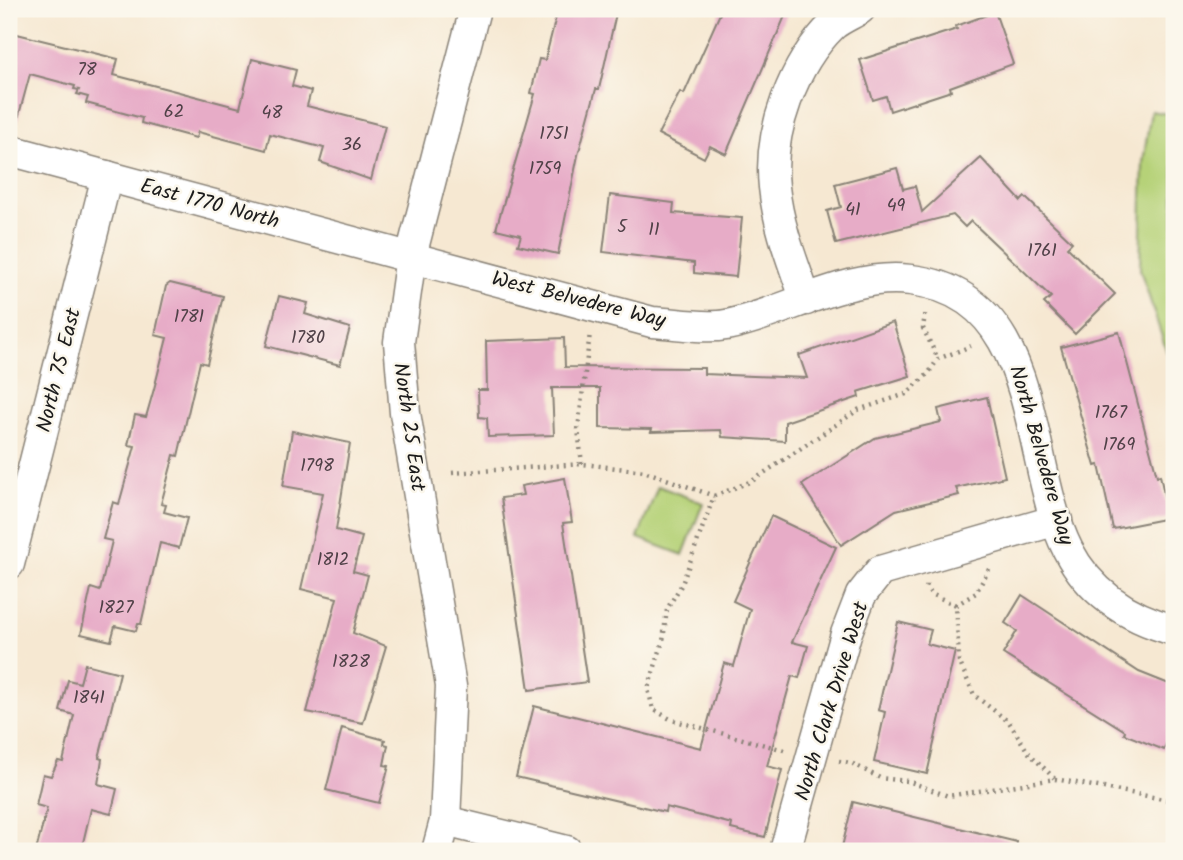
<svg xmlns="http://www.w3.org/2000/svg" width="1183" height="860" viewBox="0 0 1183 860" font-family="Kalam,sans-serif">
<rect width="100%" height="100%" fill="#fbf7ec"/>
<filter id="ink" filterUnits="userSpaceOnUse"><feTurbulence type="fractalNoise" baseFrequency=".0143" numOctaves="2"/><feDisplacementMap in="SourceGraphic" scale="14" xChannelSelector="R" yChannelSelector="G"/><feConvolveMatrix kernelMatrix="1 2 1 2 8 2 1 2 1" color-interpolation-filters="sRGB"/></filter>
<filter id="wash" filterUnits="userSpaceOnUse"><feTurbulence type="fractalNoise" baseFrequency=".00686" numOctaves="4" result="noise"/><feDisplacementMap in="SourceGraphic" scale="28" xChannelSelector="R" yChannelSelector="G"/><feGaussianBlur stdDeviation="1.57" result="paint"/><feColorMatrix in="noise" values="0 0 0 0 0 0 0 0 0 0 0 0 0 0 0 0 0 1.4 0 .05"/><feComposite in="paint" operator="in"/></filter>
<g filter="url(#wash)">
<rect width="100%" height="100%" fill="#f6e8d2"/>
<g fill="#b6d278" stroke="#69774a" stroke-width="2">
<polygon points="1151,111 1174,115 1174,374 1140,269 1143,162"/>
<polygon points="658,486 703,503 683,555 638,538"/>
</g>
<g id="blocks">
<g fill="#e7acc7">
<polygon points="558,9 617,9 599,89 596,89 578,155 558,254 518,245 521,235 496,229 535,94 531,93 539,59 545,60"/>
<polygon points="722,9 788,9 726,154 710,146 704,158 658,134 680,92 684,94"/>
<polygon points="995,12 1013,64 950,87 951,91 890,111 886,96 873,100 860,60 957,29 956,26"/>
<polygon points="9,32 118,59 114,75 240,108 252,59 296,70 292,86 311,91 307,106 385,126 371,180 320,162 324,148 270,134 266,150 198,132 196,138 141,123 142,118 86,103 88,97 77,94 79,90 74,89 75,86 30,74 16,126 9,125"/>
<polygon points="981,158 1021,201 1025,197 1072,242 1067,247 1115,294 1075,334 1044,303 1051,297 971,221 965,227 953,215 836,244 827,211 841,207 835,184 897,168 903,189 915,186 922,212"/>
<polygon points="610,195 674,203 673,213 742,218 736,277 694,273 694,263 603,252"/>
<polygon points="170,283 223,296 207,364 200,362 178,456 174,455 161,504 166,505 164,512 187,518 179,548 160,543 141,624 138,624 136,631 115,626 111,641 81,634 91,588 100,591 112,541 103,539 113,502 119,504 135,446 128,445 135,415 146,417 154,389 167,338 155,335 166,286"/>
<polygon points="279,296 308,303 305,314 350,328 340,365 266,346"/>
<polygon points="893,322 910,376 858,392 859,397 785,422 785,441 722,437 721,430 651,432 652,429 600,428 600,388 552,388 554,435 488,437 487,418 479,417 478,390 487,390 486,341 564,338 565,367 704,368 704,374 807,378 799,355"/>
<polygon points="1119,332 1157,476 1160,475 1169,518 1113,529 1099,465 1095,466 1061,347"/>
<polygon points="987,397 1005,477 956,488 959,495 896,510 841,545 802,485 875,438 941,422 938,409"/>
<polygon points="292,431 350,443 336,530 362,537 353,571 368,575 353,633 386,646 363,723 307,712 337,598 301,589 323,493 283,486"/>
<polygon points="565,478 572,522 563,523 587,682 529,690 501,498 523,495 521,486"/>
<polygon points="771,516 836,547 792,642 808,646 799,678 792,676 767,766 782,770 765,837 731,829 732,824 666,807 665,812 516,777 534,706 701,748 724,663 734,666 750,609 733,601"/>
<polygon points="1022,595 1139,672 1174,686 1174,748 1166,744 1164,750 1124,734 1125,731 1003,654 1017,631 1005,623"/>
<polygon points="898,622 931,630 927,644 955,651 927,774 874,762 885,712 878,710"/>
<polygon points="85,664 120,673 99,758 102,759 98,784 117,789 111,814 91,809 81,851 36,851 47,808 36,805 43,774 51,776 58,761 63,762 74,715 60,711 68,680 80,683"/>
<polygon points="342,728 385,740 384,744 388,745 384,765 389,766 379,803 326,790"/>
<polygon points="853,802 1017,842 1016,851 841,851"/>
</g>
</g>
</g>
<g filter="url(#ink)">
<use href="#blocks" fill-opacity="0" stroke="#898277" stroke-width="2"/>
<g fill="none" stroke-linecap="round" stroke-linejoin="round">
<g stroke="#898277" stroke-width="33">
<g id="minor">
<path d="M9,150L652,322C675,323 704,329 726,325C787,313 847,272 911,280C1045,296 1022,460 1068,550C1090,593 1129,618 1174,630"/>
<path d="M806,300C793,263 778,226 774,187C768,132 793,64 833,25C840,19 852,14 860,9"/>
<polyline points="9,564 107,176"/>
<polyline points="445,821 567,851"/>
<polyline points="437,851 445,821 451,686 405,413 399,342 411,256 475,9"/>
<polyline points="785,851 846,634 861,595 880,571 1057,520"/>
</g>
</g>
<g stroke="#898277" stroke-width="4.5" stroke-dasharray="2 5" stroke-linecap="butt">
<polyline points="925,314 923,328 938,359"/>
<polyline points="582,464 578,429 590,333"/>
<polyline points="452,473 582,464 644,471 714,496"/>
<polyline points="989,569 976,593 956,605 959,661 974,695 1009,722 1028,752 1054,778"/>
<polyline points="926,585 931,594 956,605"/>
<polyline points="784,750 672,720 653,709 648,689 663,641 667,609 682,584 714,496 752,481 858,410 906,394 928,374 938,359 971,346"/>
<polyline points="839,761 851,763 880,778 908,781 948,796 1055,779 1174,801"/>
</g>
<use href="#minor" stroke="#fff" stroke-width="30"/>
</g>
</g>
<g text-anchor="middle" stroke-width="5" stroke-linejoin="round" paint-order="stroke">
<g font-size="18" fill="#4f4047">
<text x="87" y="75">78</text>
<text x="174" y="117">62</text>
<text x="272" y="118">48</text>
<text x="554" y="139">1751</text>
<text x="352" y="150">36</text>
<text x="545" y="174">1759</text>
<text x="896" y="211">49</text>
<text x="853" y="215">41</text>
<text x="622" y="232">5</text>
<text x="654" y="235">11</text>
<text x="1042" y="256">1761</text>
<text x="189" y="322">1781</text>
<text x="308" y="343">1780</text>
<text x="1111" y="418">1767</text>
<text x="1119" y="450">1769</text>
<text x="317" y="471">1798</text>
<text x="333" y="565">1812</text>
<text x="116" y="613">1827</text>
<text x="351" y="667">1828</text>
<text x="89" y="703">1841</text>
</g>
<g font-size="21" fill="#1c1c1c" stroke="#fbf7ec">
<text transform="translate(210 203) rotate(15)" y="7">East 1770 North</text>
<text transform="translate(579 299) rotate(14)" y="7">West Belvedere Way</text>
<text transform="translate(58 370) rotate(-76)" y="7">North 75 East</text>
<text transform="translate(410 427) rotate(82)" y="7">North 25 East</text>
<text transform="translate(1042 455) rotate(74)" y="7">North Belvedere Way</text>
<text transform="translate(831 701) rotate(-73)" y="7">North Clark Drive West</text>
</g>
</g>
<rect width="1183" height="860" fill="none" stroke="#fbf7ec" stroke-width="35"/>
</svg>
